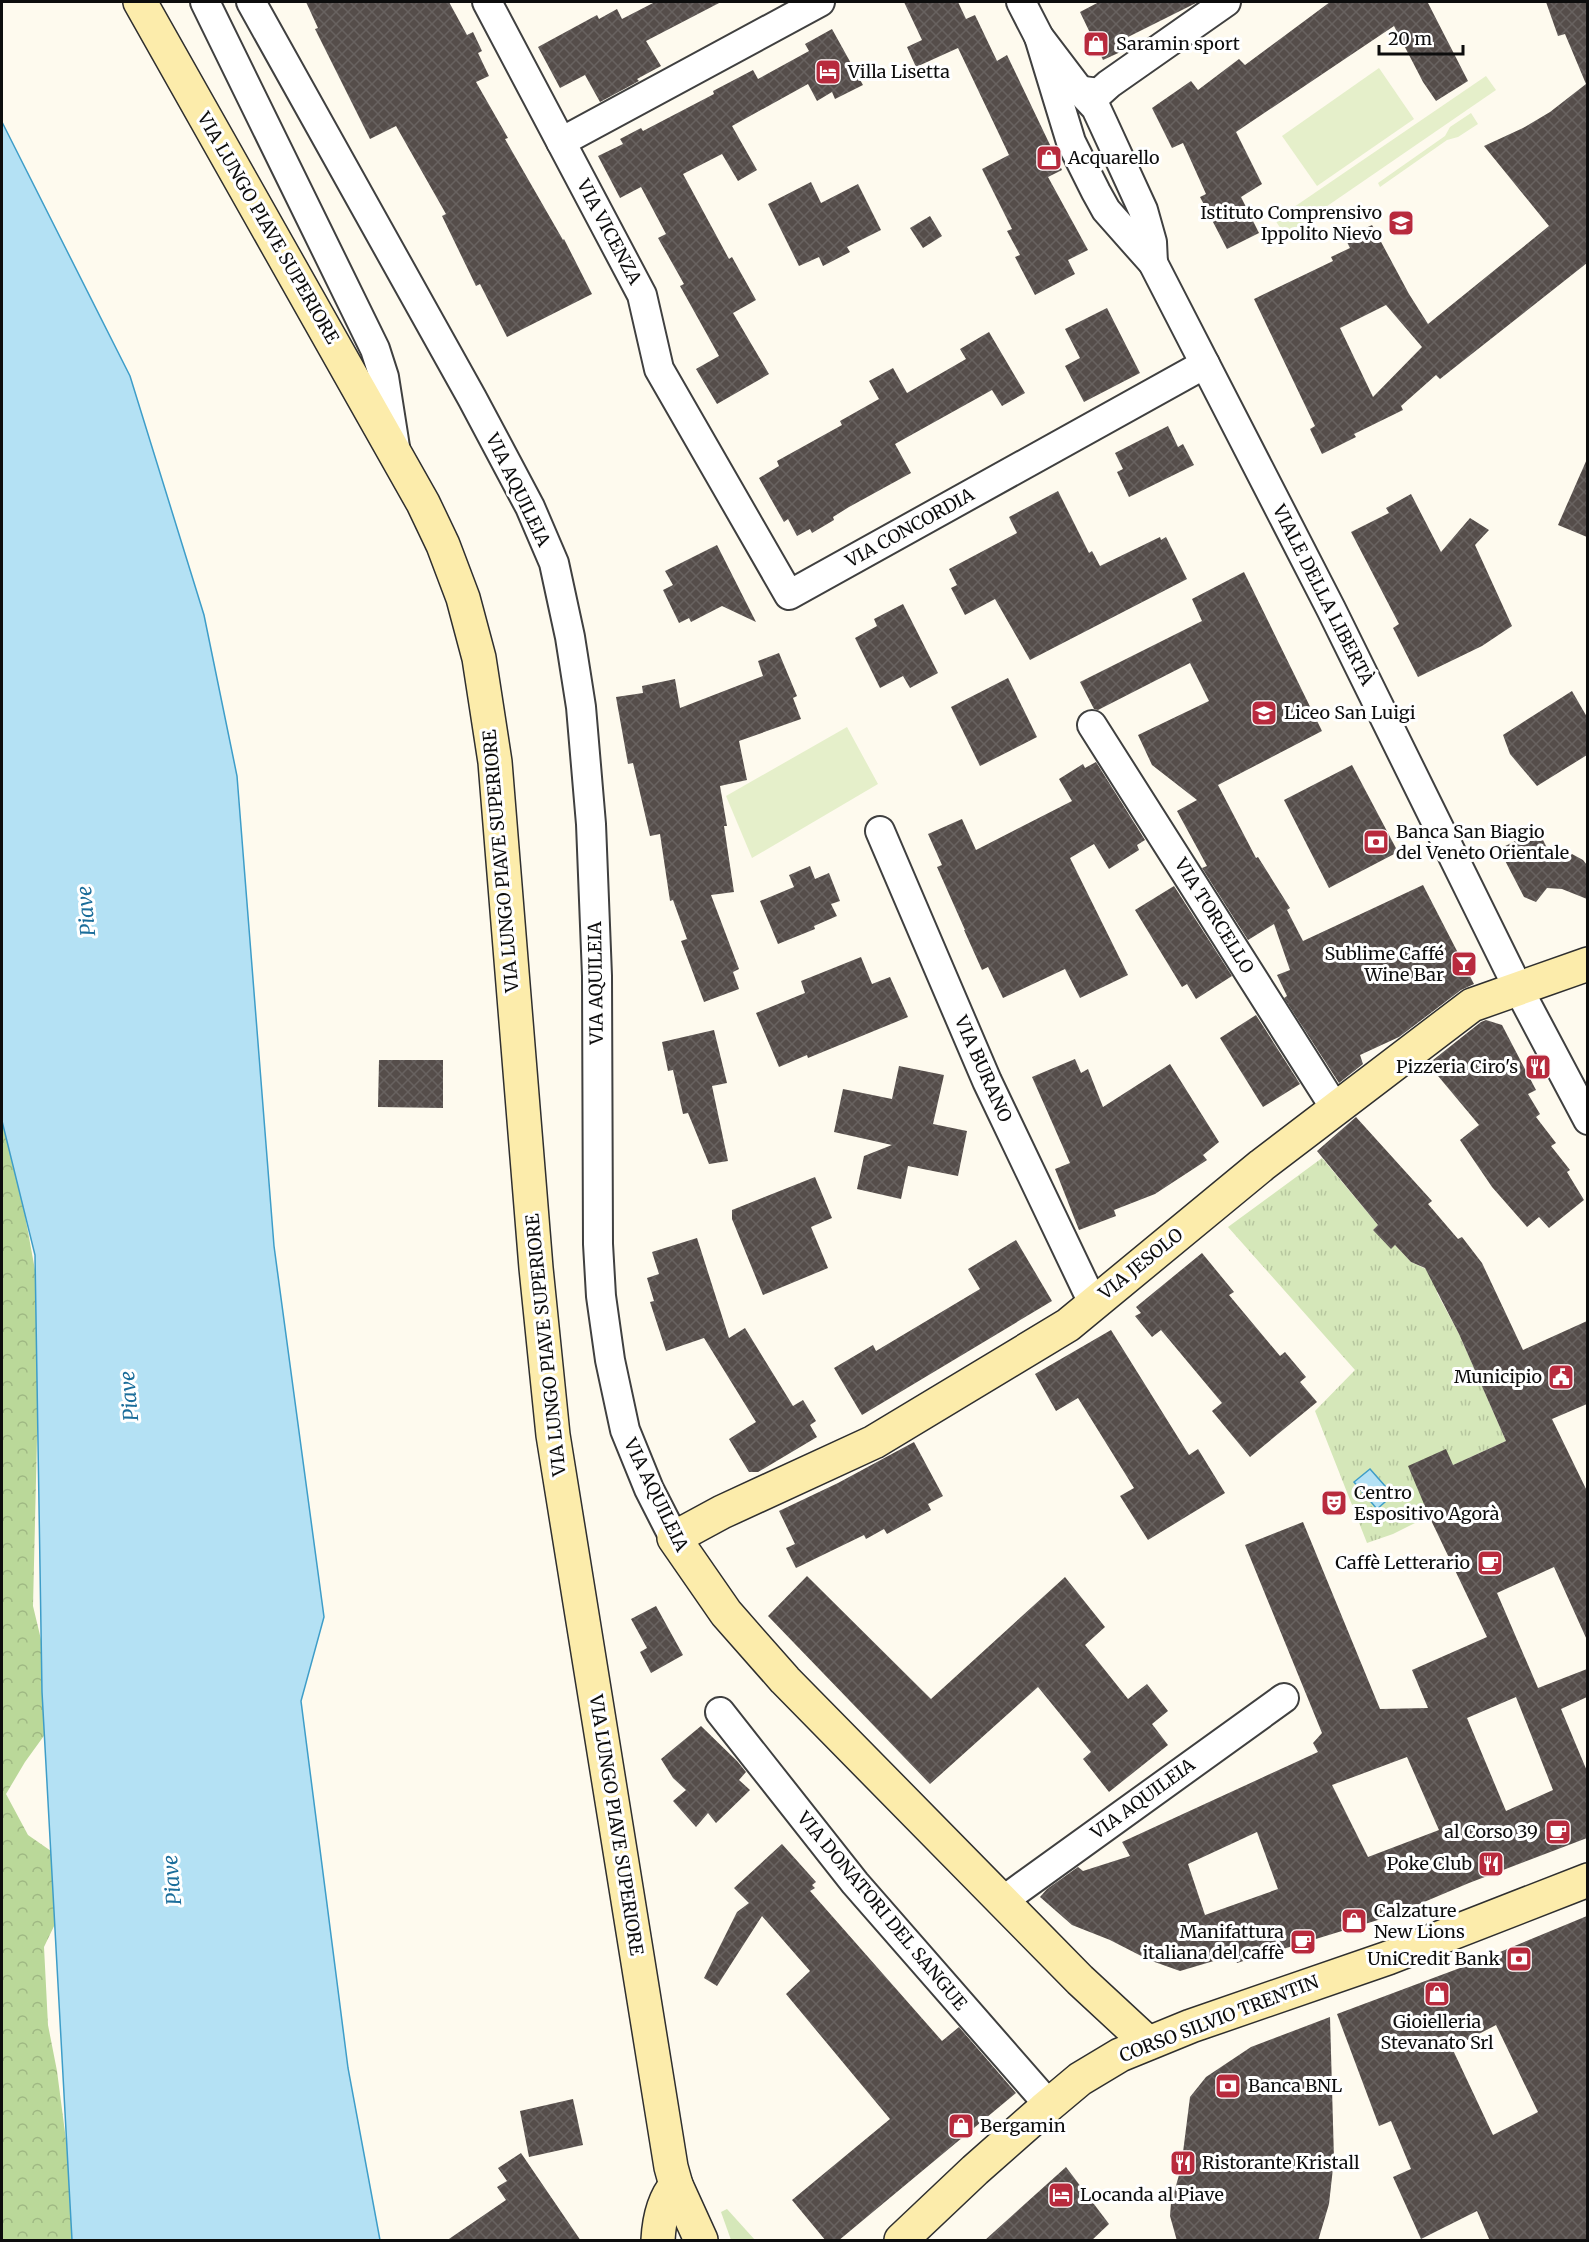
<svg xmlns="http://www.w3.org/2000/svg" width="1589" height="2242" viewBox="0 0 1589 2242" font-family="Merriweather,serif">
<defs>
<pattern id="forest-crowns" width="20" height="18" patternUnits="userSpaceOnUse" patternTransform="scale(1.5)"><rect width="20" height="18" fill="#bad899"/><path d="M2 6a3 3 0 1 1 6 0M12 15a3 3 0 1 1 6 0" fill="none" stroke="#9fb883"/></pattern>
<pattern id="park-tufts" width="24" height="20" patternUnits="userSpaceOnUse" patternTransform="scale(1.5)"><rect width="24" height="20" fill="#d5e7b9"/><path d="M3 7l-1-3M5 7V3M7 7l1-3M15 17l-1-3M17 17v-4M19 17l1-3" fill="none" stroke="#b6c59e"/></pattern>
<pattern id="building-cross-hatch" width="8" height="8" patternUnits="userSpaceOnUse" patternTransform="scale(1.5)"><rect width="8" height="8" fill="#554d4a"/><path d="M0 0l8 8M0 8l8-8" fill="none" stroke="#686260"/></pattern>
</defs>
<rect width="100%" height="100%" fill="#fefaee"/>
<polygon fill="#d5e7b9" points="727,2209 755,2240 731,2240 721,2212"/>
<polygon fill="url(#forest-crowns)" points="2,1036 4,1101 35,1270 38,1396 33,1606 59,1715 25,1762 6,1794 28,1835 51,1851 67,1899 44,1947 48,2025 57,2071 79,2240 2,2240"/>
<polygon fill="url(#park-tufts)" points="1322,1158 1378,1225 1373,1230 1391,1248 1395,1245 1411,1262 1443,1277 1437,1293 1459,1334 1506,1441 1453,1465 1429,1516 1393,1534 1367,1543 1315,1411 1355,1370 1228,1227"/>
<g fill="#e5efca">
<polygon points="1379,68 1414,119 1317,186 1282,136"/>
<polygon points="1486,76 1496,90 1285,235 1275,220"/>
<polygon points="1471,113 1478,124 1458,137 1447,140 1380,187 1378,183 1445,136 1450,127"/>
<polygon points="847,727 878,784 752,858 726,796"/>
</g>
<g fill="#b4e1f4" stroke="#3e9dc8" stroke-width="1.5">
<polygon points="2,122 130,376 204,615 237,776 274,1246 324,1617 301,1701 348,2068 380,2240 72,2240 42,1692 35,1255 2,1121"/>
<polygon points="1370,1469 1393,1495 1377,1509 1354,1482"/>
</g>
<g fill="url(#building-cross-hatch)" fill-rule="evenodd">
<polygon points="306,2 449,2 467,35 473,32 482,51 478,53 489,76 476,82 508,138 505,139 563,240 564,239 592,294 507,337 480,284 476,286 442,216 446,214 396,126 370,139 315,29 318,28"/>
<polygon points="655,2 721,2 646,41 661,66 637,79 639,81 600,102 585,75 560,88 538,47 597,15 599,19 617,9 622,19"/>
<polygon points="904,2 958,2 966,19 975,15 997,61 1007,55 1062,170 1048,177 1088,250 1068,260 1075,274 1035,295 1015,257 1020,255 1007,231 1012,229 982,169 1009,155 958,48 916,67 907,47 922,40"/>
<polygon points="1099,2 1198,2 1124,39 1127,49 1103,60 1080,12"/>
<polygon points="1330,2 1430,2 1428,3 1468,81 1436,101 1423,82 1394,26 1236,132 1262,184 1241,197 1259,233 1227,249 1200,197 1206,194 1183,143 1172,148 1152,108 1191,81 1198,90 1239,59 1245,65"/>
<path d="M1546,2H1587V263L1440,379L1436,375L1401,406L1403,410L1354,434L1356,437L1322,454L1310,429L1315,426L1254,299L1333,261L1331,257L1350,248L1345,238L1372,225L1409,294L1428,324L1549,226L1484,146L1523,128L1550,112L1586,84L1565,34L1558,36ZM1386,305L1422,347L1373,397L1340,328Z"/>
<polygon points="832,29 863,85 835,99 832,92 817,101 808,84 732,126 757,170 738,181 722,154 683,174 729,259 732,257 756,300 733,313 769,374 717,404 696,369 719,356 680,286 684,284 658,238 666,234 641,187 620,198 598,156 623,144 620,139 641,128 643,131 714,94 713,91 753,70 758,79 809,51 805,44"/>
<polygon points="811,182 821,203 858,184 881,230 847,247 850,252 823,266 819,257 799,266 768,204"/>
<polygon points="930,216 942,236 923,248 910,228"/>
<polygon points="1107,308 1140,373 1084,402 1065,366 1080,358 1065,329"/>
<polygon points="989,332 1025,393 1002,406 992,390 895,444 911,473 849,507 833,517 834,520 812,533 810,529 797,536 788,519 784,522 759,478 779,466 777,461 842,425 840,421 879,399 869,381 893,368 907,393 966,359 960,349"/>
<polygon points="1168,426 1178,447 1183,444 1194,465 1129,497 1117,472 1123,469 1115,453"/>
<polygon points="1587,459 1587,537 1558,525"/>
<polygon points="1058,491 1089,553 1092,551 1100,566 1160,537 1161,540 1166,537 1187,579 1030,660 995,599 965,615 951,588 957,585 949,569 1017,533 1009,517"/>
<polygon points="1411,494 1441,552 1470,518 1489,530 1475,545 1512,626 1482,646 1418,677 1393,628 1399,624 1351,532 1389,513 1386,508"/>
<polygon points="717,545 756,622 722,606 691,622 689,618 679,623 663,590 673,585 665,571"/>
<polygon points="1244,572 1322,731 1218,785 1256,858 1258,857 1290,908 1287,910 1303,941 1423,885 1474,984 1461,990 1399,1037 1360,1055 1363,1064 1339,1083 1284,998 1287,996 1277,975 1290,970 1274,924 1248,940 1202,868 1207,866 1177,811 1197,800 1152,765 1138,735 1209,701 1190,663 1098,710 1094,709 1080,682 1202,621 1192,599"/>
<polygon points="903,604 938,673 910,688 903,676 880,688 855,638 877,626 874,619"/>
<polygon points="779,653 797,696 793,698 801,719 739,741 747,780 720,786 727,826 724,826 734,892 711,895 739,969 733,972 739,989 704,1002 681,941 687,939 673,900 670,901 660,834 650,836 633,763 628,764 616,697 643,693 642,686 675,679 680,708 763,676 758,661"/>
<polygon points="1008,678 1037,737 980,766 951,707"/>
<polygon points="1572,691 1587,717 1587,755 1537,786 1510,754 1503,735"/>
<polygon points="1096,762 1145,840 1137,845 1139,850 1109,869 1094,844 1070,858 1128,975 1080,998 1065,969 1003,998 988,967 982,970 964,930 965,930 937,867 942,865 928,834 962,819 976,850 1072,801 1059,779 1083,764 1085,768"/>
<polygon points="1352,765 1398,852 1329,888 1284,800"/>
<polygon points="1538,830 1549,852 1572,854 1583,860 1587,865 1587,899 1562,889 1547,888 1536,902 1524,897 1499,849"/>
<polygon points="810,866 815,879 829,873 840,901 831,904 837,916 814,926 815,929 778,944 760,901 794,887 789,875"/>
<polygon points="1174,886 1232,976 1196,999 1187,984 1182,987 1135,910"/>
<polygon points="861,957 872,984 890,977 908,1017 808,1058 807,1055 779,1067 756,1013 805,993 801,981"/>
<polygon points="1256,1015 1300,1084 1263,1107 1220,1038"/>
<polygon points="1486,1020 1502,1025 1536,1090 1528,1094 1540,1114 1536,1117 1556,1143 1551,1146 1570,1170 1567,1172 1584,1200 1549,1228 1539,1217 1527,1227 1492,1187 1460,1140 1479,1125 1428,1064 1481,1022"/>
<polygon points="714,1030 727,1083 712,1086 728,1161 709,1164 688,1113 683,1114 673,1070 668,1071 662,1042"/>
<polygon points="1075,1059 1081,1073 1088,1069 1103,1107 1170,1064 1219,1142 1203,1155 1207,1160 1155,1194 1114,1210 1116,1216 1079,1230 1055,1169 1070,1163 1032,1077"/>
<polygon points="379,1060 443,1060 443,1108 378,1107"/>
<polygon points="899,1066 944,1075 933,1124 967,1131 958,1176 908,1166 901,1199 857,1189 864,1156 892,1145 834,1132 843,1089 892,1099"/>
<path d="M1356,1117L1432,1201L1428,1204L1458,1239L1462,1237L1482,1263L1523,1350L1587,1321V1404L1552,1419L1587,1491V1640L1554,1567L1497,1593L1538,1688L1587,1669V1697L1561,1709L1587,1771V1838L1469,1883L1391,1916L1237,1963L1234,1955L1180,1971L1149,1960L1110,1940L1072,1925L1040,1897L1047,1889L1078,1867L1083,1871L1130,1856L1122,1842L1318,1752L1313,1743L1322,1733L1245,1545L1303,1522L1380,1709L1428,1708L1412,1670L1487,1637L1429,1516L1408,1466L1446,1449L1453,1465L1506,1441L1459,1334L1425,1268L1411,1262L1395,1245L1391,1249L1373,1230L1378,1225L1317,1151ZM1516,1697L1553,1790L1506,1811L1467,1718ZM1407,1757L1439,1830L1368,1857L1332,1785ZM1257,1832L1278,1889L1205,1915L1188,1864Z"/>
<polygon points="815,1177 832,1218 811,1227 828,1268 763,1295 732,1219 732,1210"/>
<polygon points="697,1238 729,1338 745,1328 793,1406 803,1400 816,1421 810,1425 817,1437 758,1472 749,1472 729,1439 756,1422 704,1338 666,1351 650,1302 654,1301 647,1278 659,1274 652,1252"/>
<polygon points="1016,1240 1052,1301 862,1415 834,1368 873,1345 876,1351 980,1289 968,1269"/>
<polygon points="1202,1253 1234,1292 1229,1295 1280,1356 1285,1352 1306,1377 1300,1382 1317,1402 1250,1457 1212,1411 1222,1403 1161,1330 1152,1337 1135,1316 1141,1313 1136,1307"/>
<polygon points="1111,1330 1189,1455 1198,1449 1225,1493 1148,1540 1120,1496 1134,1488 1078,1398 1056,1411 1035,1374"/>
<polygon points="914,1442 943,1496 928,1504 931,1510 887,1534 884,1529 866,1539 864,1535 796,1568 786,1548 795,1544 779,1511 838,1483"/>
<polygon points="807,1576 931,1699 1065,1577 1105,1627 1085,1645 1128,1699 1147,1684 1168,1711 1152,1724 1168,1745 1109,1792 1083,1759 1091,1752 1038,1687 930,1784 768,1616"/>
<polygon points="656,1606 683,1655 651,1673 640,1652 647,1648 631,1619"/>
<polygon points="701,1726 737,1761 746,1772 739,1780 750,1790 716,1823 708,1813 696,1827 673,1801 686,1790 673,1778 661,1759"/>
<polygon points="782,1844 816,1882 812,1885 815,1888 810,1891 942,2041 959,2027 1016,2093 838,2241 826,2241 792,2200 890,2119 786,1994 810,1971 762,1916 717,1986 704,1978 737,1912 749,1903 734,1888"/>
<path d="M1587,1916V2241H1490L1477,2211L1421,2239L1393,2177L1411,2169L1391,2121L1379,2126L1337,2014L1476,1962ZM1496,2025L1538,2112L1493,2135L1452,2048Z"/>
<polygon points="1330,2017 1334,2159 1329,2204 1318,2241 1177,2241 1170,2216 1171,2203 1181,2168 1190,2097 1206,2077 1251,2047"/>
<polygon points="573,2099 583,2145 529,2157 520,2111"/>
<polygon points="521,2153 581,2241 446,2241 506,2200 497,2187 507,2181 498,2168"/>
<polygon points="1066,2167 1109,2224 1091,2241 984,2241"/>
</g>
<g fill="none" stroke-linecap="round" stroke-linejoin="round">
<g stroke="#404040" stroke-width="32">
<g id="street">
<polyline points="205,2 375,349 384,377 395,447"/>
<polyline points="251,2 472,398 530,507 554,563 570,637 581,707 591,824 597,976 598,1244 601,1296 610,1360 625,1430 649,1489 674,1538"/>
<polyline points="487,2 642,295 659,369 789,595 1205,364"/>
<polyline points="1021,2 1039,37 1080,91 1096,108 1103,123 1143,210 1152,242 1153,263"/>
<polyline points="1039,37 1071,142 1096,192 1106,210 1153,263 1331,609 1518,988 1588,1120"/>
<polyline points="1068,89 1099,93 1109,84 1226,2"/>
<polyline points="561,142 820,2"/>
<polyline points="1092,725 1335,1108"/>
<polyline points="880,831 987,1081 1093,1303"/>
<polyline points="720,1712 855,1883 1049,2105"/>
<polyline points="1004,1903 1015,1892 1284,1698"/>
</g>
</g>
<g stroke="#2f2f2f" stroke-width="36">
<g id="secondary">
<polyline points="140,2 423,503 443,545 463,598 479,658 495,762 536,1268 553,1435 671,2167 676,2185 701,2240"/>
<polyline points="1148,2043 1080,1980 785,1680 726,1613 674,1538 722,1512 874,1442 1068,1325 1262,1165 1472,1005 1588,964"/>
<path d="M658,2240C659,2221 663,2200 676,2185"/>
<polyline points="901,2240 975,2170 1043,2110 1080,2079 1120,2055 1191,2026 1388,1958 1588,1880"/>
</g>
</g>
<use href="#street" stroke="#fff" stroke-width="28"/>
<use href="#secondary" stroke="#fcecab" stroke-width="33"/>
</g>
<defs>
<g id="shop-square" transform="scale(1.35)"><rect x="-9" y="-9" width="18" height="18" rx="4" fill="#b82a3d" stroke="#fff"/><path d="M-5-2.5h2.3a2.7 3.5 0 0 1 5.4 0H5L5.5 6h-11ZM-1.5-2.5h3a1.5 2.3 0 0 0-3 0Z" fill="#fff"/></g>
<g id="hotel-square" transform="scale(1.35)"><rect x="-9" y="-9" width="18" height="18" rx="4" fill="#b82a3d" stroke="#fff"/><path d="M-6-4.5h1.5V1H6V5H4.5V3h-9V5H-6ZM-4 0a1.8 1.8 0 1 1 3.6 0ZM.5 0V-2.5h3Q6-2.5 6 0Z" fill="#fff"/></g>
<g id="school-square" transform="scale(1.35)"><rect x="-9" y="-9" width="18" height="18" rx="4" fill="#b82a3d" stroke="#fff"/><path d="M0-5L7-2L0 1L-7-2ZM-4 1L0 2.5L4 1V4Q0 6-4 4Z" fill="#fff"/></g>
<g id="bank-square" transform="scale(1.35)"><rect x="-9" y="-9" width="18" height="18" rx="4" fill="#b82a3d" stroke="#fff"/><path d="M-6-4H6V4H-6ZM0-2.3a2.3 2.3 0 1 0 0 4.6a2.3 2.3 0 1 0 0-4.6Z" fill="#fff"/></g>
<g id="bar-square" transform="scale(1.35)"><rect x="-9" y="-9" width="18" height="18" rx="4" fill="#b82a3d" stroke="#fff"/><path d="M-6-5H6L.8 .8V4.5H3.5V6h-7V4.5H-.8V.8Z" fill="#fff"/></g>
<g id="restaurant-square" transform="scale(1.35)"><rect x="-9" y="-9" width="18" height="18" rx="4" fill="#b82a3d" stroke="#fff"/><path d="M-5-6h1v4h1v-4h1v4h1v-4h1v5L-1.5 .5V6h-2V.5L-5-1ZM5-6V6H3V1.5H1.5Q1.5-4 5-6Z" fill="#fff"/></g>
<g id="civic-square" transform="scale(1.35)"><rect x="-9" y="-9" width="18" height="18" rx="4" fill="#b82a3d" stroke="#fff"/><path d="M-.6-6.5H3V-4.5H.6V-3L4-1V1h2V6H-6V1h2V-1L-.6-3ZM-1.2 2.5V6h2.4V2.5Z" fill="#fff"/></g>
<g id="theatre-square" transform="scale(1.35)"><rect x="-9" y="-9" width="18" height="18" rx="4" fill="#b82a3d" stroke="#fff"/><path d="M-5-5.5Q0-4 5-5.5V0Q5 5 0 6Q-5 5-5 0ZM-3.3-2.5H-1v1.5H-3.3ZM1-2.5H3.3v1.5H1ZM-2.8 1Q0 5.5 2.8 1Z" fill="#fff"/></g>
<g id="cafe-square" transform="scale(1.35)"><rect x="-9" y="-9" width="18" height="18" rx="4" fill="#b82a3d" stroke="#fff"/><path d="M-5.5-4.5H6V0H3Q3 3.5 0 3.5H-2.5Q-5.5 3.5-5.5 0ZM3-3.2v2h1.7v-2ZM-6 4.5H4V6H-6Z" fill="#fff"/></g>
</defs>
<g fill-rule="evenodd">
<use href="#shop-square" x="1096" y="44"/>
<use href="#hotel-square" x="828" y="72"/>
<use href="#shop-square" x="1049" y="158"/>
<use href="#school-square" x="1401" y="223"/>
<use href="#school-square" x="1264" y="713"/>
<use href="#bank-square" x="1376" y="842"/>
<use href="#bar-square" x="1464" y="964"/>
<use href="#restaurant-square" x="1538" y="1067"/>
<use href="#civic-square" x="1561" y="1377"/>
<use href="#theatre-square" x="1334" y="1503"/>
<use href="#cafe-square" x="1490" y="1563"/>
<use href="#cafe-square" x="1558" y="1832"/>
<use href="#restaurant-square" x="1491" y="1864"/>
<use href="#shop-square" x="1354" y="1921"/>
<use href="#cafe-square" x="1303" y="1942"/>
<use href="#bank-square" x="1519" y="1959"/>
<use href="#shop-square" x="1437" y="1994"/>
<use href="#bank-square" x="1228" y="2086"/>
<use href="#shop-square" x="961" y="2126"/>
<use href="#restaurant-square" x="1183" y="2163"/>
<use href="#hotel-square" x="1061" y="2195"/>
</g>
<g text-anchor="middle" stroke-width="6" stroke-linejoin="round" paint-order="stroke">
<g font-size="18" fill="#0d0d0d" stroke="#fff" text-anchor="start">
<text x="1116" y="50">Saramin sport</text>
<text x="848" y="78">Villa Lisetta</text>
<text x="1068" y="164">Acquarello</text>
<text x="1382" y="219" text-anchor="end">Istituto Comprensivo<tspan x="1382" dy="21">Ippolito Nievo</tspan></text>
<text x="1284" y="719">Liceo San Luigi</text>
<text x="1396" y="838">Banca San Biagio<tspan x="1396" dy="21">del Veneto Orientale</tspan></text>
<text x="1444" y="960" text-anchor="end">Sublime Caffé<tspan x="1444" dy="21">Wine Bar</tspan></text>
<text x="1518" y="1073" text-anchor="end">Pizzeria Ciro's</text>
<text x="1542" y="1383" text-anchor="end">Municipio</text>
<text x="1354" y="1499">Centro<tspan x="1354" dy="21">Espositivo Agorà</tspan></text>
<text x="1470" y="1569" text-anchor="end">Caffè Letterario</text>
<text x="1538" y="1838" text-anchor="end">al Corso 39</text>
<text x="1472" y="1870" text-anchor="end">Poke Club</text>
<text x="1374" y="1917">Calzature<tspan x="1374" dy="21">New Lions</tspan></text>
<text x="1284" y="1938" text-anchor="end">Manifattura<tspan x="1284" dy="21">italiana del caffè</tspan></text>
<text x="1500" y="1965" text-anchor="end">UniCredit Bank</text>
<text x="1437" y="2028" text-anchor="middle">Gioielleria<tspan x="1437" dy="21">Stevanato Srl</tspan></text>
<text x="1248" y="2092">Banca BNL</text>
<text x="980" y="2132">Bergamin</text>
<text x="1202" y="2169">Ristorante Kristall</text>
<text x="1080" y="2201">Locanda al Piave</text>
</g>
<g font-size="18" fill="#0d0d0d" stroke="#fff">
<text transform="translate(268 228) rotate(60)" y="6">VIA LUNGO PIAVE SUPERIORE</text>
<text transform="translate(609 232) rotate(62)" y="6">VIA VICENZA</text>
<text transform="translate(518 490) rotate(64)" y="6">VIA AQUILEIA</text>
<text transform="translate(910 528) rotate(-29)" y="6">VIA CONCORDIA</text>
<text transform="translate(1323 595) rotate(63)" y="6">VIALE DELLA LIBERTÀ</text>
<text transform="translate(501 861) rotate(-95)" y="6">VIA LUNGO PIAVE SUPERIORE</text>
<text transform="translate(1214 916) rotate(58)" y="6">VIA TORCELLO</text>
<text transform="translate(596 983) rotate(-91)" y="6">VIA AQUILEIA</text>
<text transform="translate(983 1069) rotate(66)" y="6">VIA BURANO</text>
<text transform="translate(1141 1264) rotate(-39)" y="6">VIA JESOLO</text>
<text transform="translate(546 1345) rotate(-96)" y="6">VIA LUNGO PIAVE SUPERIORE</text>
<text transform="translate(656 1495) rotate(64)" y="6">VIA AQUILEIA</text>
<text transform="translate(1143 1799) rotate(-36)" y="6">VIA AQUILEIA</text>
<text transform="translate(616 1825) rotate(81)" y="6">VIA LUNGO PIAVE SUPERIORE</text>
<text transform="translate(882 1911) rotate(50)" y="6">VIA DONATORI DEL SANGUE</text>
<text transform="translate(1219 2019) rotate(-21)" y="6">CORSO SILVIO TRENTIN</text>
</g>
<g font-size="20" font-style="italic" fill="#1b6d9a" stroke="#fff">
<text transform="translate(86 911) rotate(-95)" y="7">Piave</text>
<text transform="translate(129 1396) rotate(-95)" y="7">Piave</text>
<text transform="translate(172 1880) rotate(-95)" y="7">Piave</text>
</g>
</g>
<rect width="1589" height="2242" fill="none" stroke="#0d0d0d" stroke-width="6"/>
<path d="M1379 45v9h84v-9" fill="none" stroke="#0d0d0d" stroke-width="3"/>
<text x="1388" y="45" font-size="18" fill="#0d0d0d" stroke="#ffffff" stroke-width="4.5" paint-order="stroke">20 m</text>
</svg>
